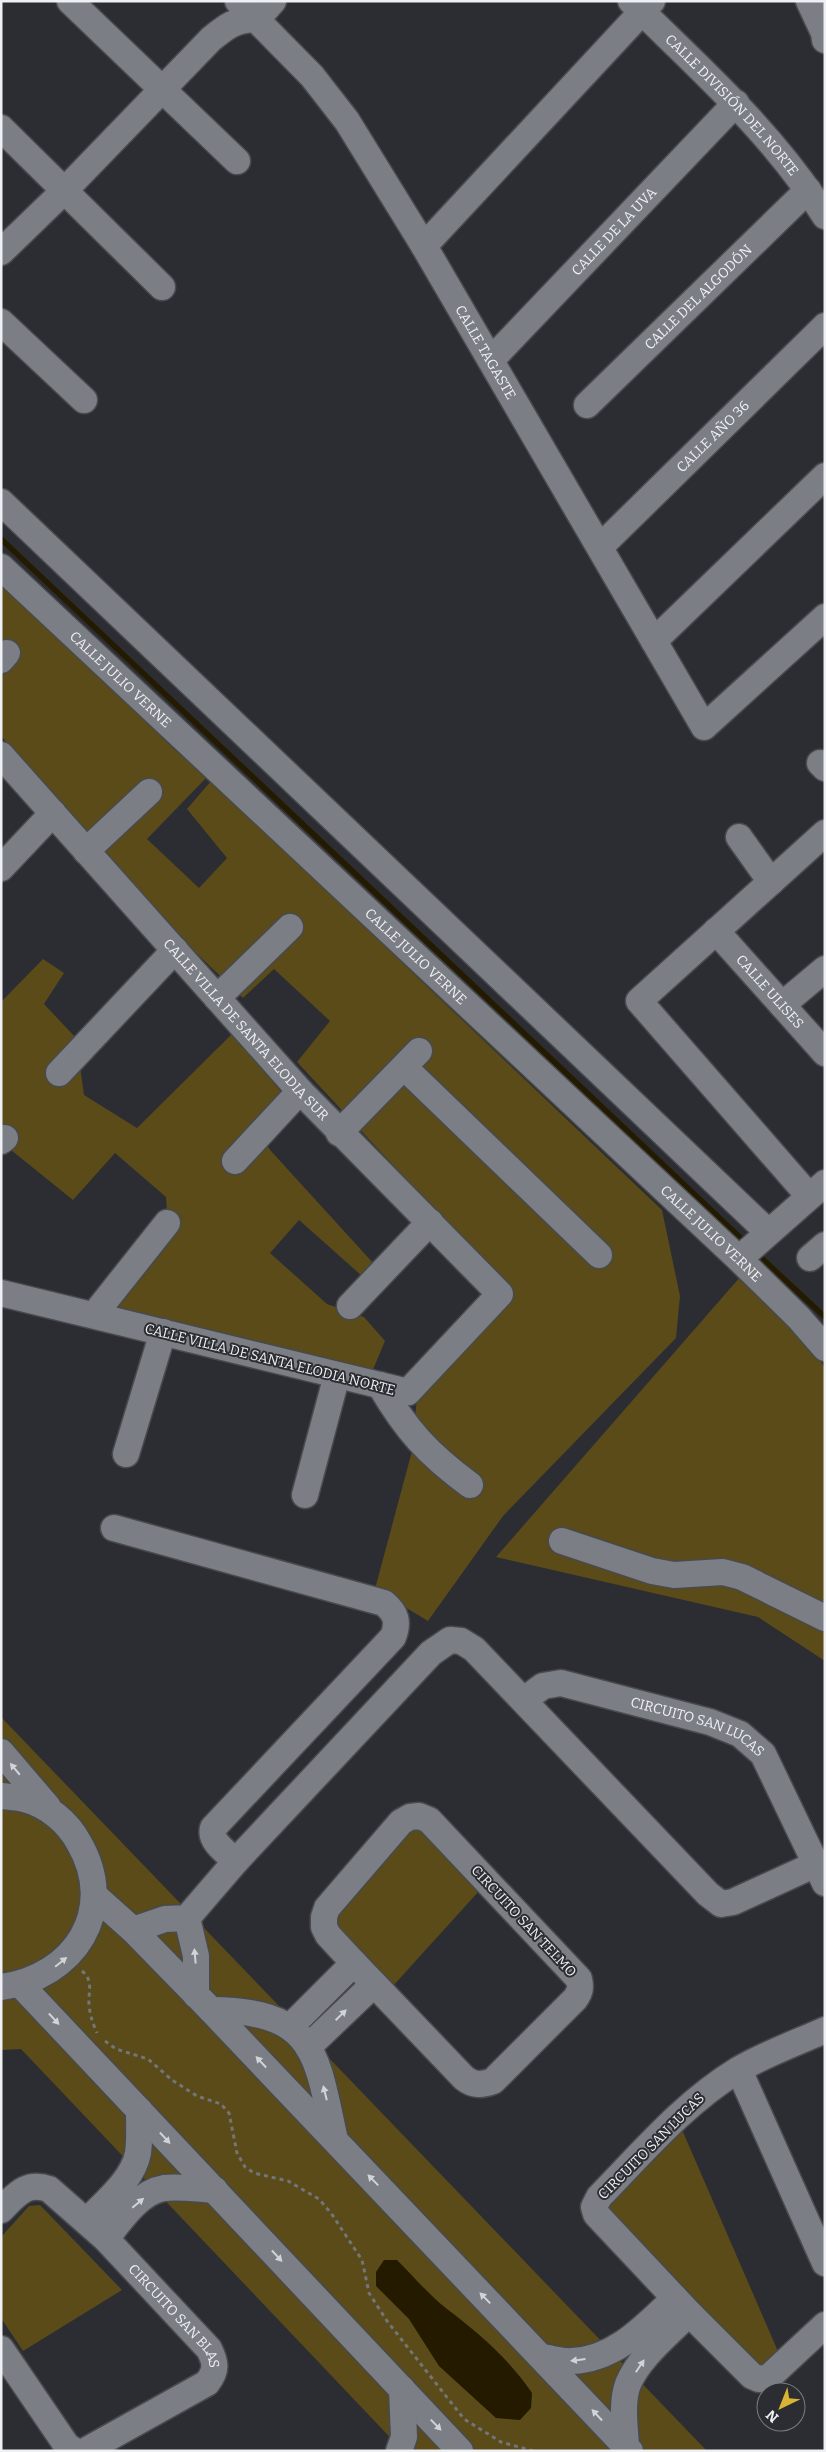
<svg xmlns="http://www.w3.org/2000/svg" width="826" height="2452" viewBox="0 0 826 2452" font-family="Bitter,serif">
<rect width="100%" height="100%" fill="#2b2d32"/>
<g fill="#5a4b19">
<polygon points="1,581 175,750 207,777 147,839 199,888 227,858 187,809 211,781 662,1210 680,1296 676,1338 503,1516 428,1621 375,1589 412,1451 417,1397 514,1295 297,1062 330,1021 274,969 243,998 188,945 1,736"/>
<polygon points="43,959 64,973 44,1004 76,1038 84,1095 137,1128 233,1033 281,1092 252,1124 271,1151 374,1264 362,1276 299,1220 270,1253 327,1304 364,1317 385,1341 372,1372 116,1310 169,1243 166,1197 115,1153 73,1200 1,1142 1,1002"/>
<polygon points="741,1276 806,1338 825,1368 825,1661 758,1617 496,1557"/>
<polygon points="1,1717 707,2451 403,2451 21,2049 1,2050"/>
<polygon points="419,1829 479,1891 392,1987 334,1933 331,1911 408,1830"/>
<polygon points="680,2125 780,2356 763,2373 603,2205"/>
<polygon points="40,2205 122,2290 23,2351 1,2318 1,2237 29,2206"/>
</g>
<path fill="#231a00" d="M384,2260H397C413,2276 429,2295 447,2309C480,2334 509,2359 532,2393L531,2408L520,2420L496,2418L439,2366L409,2319L376,2286V2272Z"/>
<g fill="none" stroke-linecap="round" stroke-linejoin="round">
<g stroke="#231a00" stroke-width="5.5">
<polyline points="1,539 747,1244"/>
<polyline points="755,1252 825,1317"/>
</g>
<g stroke="#484a4d" stroke-width="29">
<g id="minor">
<polyline points="70,1 237,161"/>
<path id="s1" d="M238,1L312,76L347,121L424,246L704,727L825,617"/>
<path id="s2" d="M631,1C700,69 773,133 825,216"/>
<polyline points="809,1 824,33 825,40"/>
<polyline points="1,128 162,287"/>
<polyline points="424,246 652,1"/>
<path d="M1,252L65,190L211,39C228,25 235,20 257,19L273,1"/>
<polyline points="1,322 84,400"/>
<path id="s3" d="M491,360L736,103"/>
<path id="s4" d="M587,405L808,190"/>
<polyline points="1,502 768,1232"/>
<path id="s5" d="M600,547L825,326"/>
<path id="s6" d="M1,567L739,1259L799,1318L825,1348"/>
<polyline points="654,641 825,476"/>
<polyline points="1,660 7,653"/>
<path id="s7" d="M1,755L300,1091L500,1294L408,1392L1,1293"/>
<polyline points="820,763 825,768"/>
<polyline points="739,837 771,882"/>
<polyline points="86,851 149,792"/>
<polyline points="1,868 53,813"/>
<path id="s8" d="M716,931L825,1053"/>
<polyline points="217,998 290,927"/>
<polyline points="782,1005 825,969"/>
<polyline points="404,1067 599,1255"/>
<polyline points="59,1073 175,950"/>
<polyline points="339,1133 419,1051"/>
<polyline points="1,1141 5,1138"/>
<polyline points="235,1161 300,1091"/>
<polyline points="809,1196 639,1001 825,833"/>
<polyline points="810,1258 825,1245"/>
<polyline points="739,1259 825,1183"/>
<polyline points="350,1306 430,1222"/>
<polyline points="94,1315 167,1223"/>
<path d="M380,1385C406,1430 428,1454 470,1485"/>
<polyline points="126,1454 163,1332"/>
<polyline points="305,1495 337,1375"/>
<path d="M114,1528L384,1603C396,1613 399,1622 393,1637L213,1828C209,1841 227,1853 236,1861"/>
<polyline points="562,1541 652,1571 674,1575 723,1572 742,1577 825,1618"/>
<path id="s9" d="M524,1700L543,1686L561,1683L710,1722L740,1734L763,1754L825,1883"/>
<polyline points="1,1752 48,1807"/>
<path d="M1,1796C9,1797 17,1797 24,1799C47,1805 68,1822 79,1843C118,1910 75,1977 1,1987"/>
<path d="M419,1816L429,1820L579,1979C581,1988 580,1992 575,1999L493,2081C482,2085 474,2086 464,2078L354,1963L328,1935L324,1927V1917L327,1908L401,1822L410,1817Z"/>
<polyline points="95,1896 133,1930 211,2010 630,2451"/>
<polyline points="187,1918 196,1956 196,1995"/>
<polyline points="133,1930 165,1919 187,1918 236,1861 431,1653 450,1640 461,1641 474,1649 708,1894 721,1904 733,1902 816,1864"/>
<polyline points="20,1984 460,2451"/>
<path d="M211,2010C316,2011 316,2053 335,2140"/>
<polyline points="290,2027 354,1963"/>
<path d="M825,2030C796,2043 765,2054 738,2070C684,2103 643,2152 599,2197L594,2207L596,2214L689,2313L752,2376L759,2379L769,2377L825,2325"/>
<polyline points="308,2047 374,1984"/>
<polyline points="739,2070 825,2263"/>
<path id="s10" d="M1,2210C16,2195 26,2181 49,2189L106,2239L209,2349C216,2363 217,2370 207,2383L85,2451"/>
<path d="M87,2221C105,2202 133,2180 138,2153C140,2139 139,2124 139,2110"/>
<path d="M106,2239C120,2221 139,2192 164,2188C179,2186 199,2189 215,2190"/>
<polyline points="1,2349 67,2446 75,2451"/>
<path d="M541,2357C551,2358 562,2362 572,2361C616,2359 645,2326 675,2298"/>
<path d="M626,2446C625,2427 621,2403 628,2384C639,2357 669,2334 689,2313"/>
<polyline points="399,2451 404,2437 402,2389"/>
</g>
</g>
<g stroke="#73757a" stroke-width="3" stroke-dasharray="4 4" stroke-linecap="butt">
<path d="M82,1971C94,1981 88,1992 89,2005C90,2015 93,2024 97,2033"/>
<polyline points="105,2041 116,2049 148,2059 172,2080 197,2096 221,2104 229,2113 237,2153 245,2167 254,2173 288,2181 319,2199 331,2213 362,2260 369,2293 387,2321 464,2419 501,2442 533,2451"/>
</g>
<use href="#minor" stroke="#7b7e84" stroke-width="26"/>
</g>
<defs><path id="oneway-solid" d="M-6-.8H1V-3.2L6.5 0L1 3.2V.8H-6Z" transform="scale(1.25)"/></defs>
<g fill="#d1d4d7">
<use href="#oneway-solid" transform="translate(15 1769) rotate(-130)"/>
<use href="#oneway-solid" transform="translate(195 1956) rotate(-95)"/>
<use href="#oneway-solid" transform="translate(61 1962) rotate(-39)"/>
<use href="#oneway-solid" transform="translate(341 2015) rotate(-44)"/>
<use href="#oneway-solid" transform="translate(54 2019) rotate(47)"/>
<use href="#oneway-solid" transform="translate(261 2062) rotate(-133)"/>
<use href="#oneway-solid" transform="translate(325 2093) rotate(-104)"/>
<use href="#oneway-solid" transform="translate(165 2138) rotate(47)"/>
<use href="#oneway-solid" transform="translate(373 2180) rotate(-134)"/>
<use href="#oneway-solid" transform="translate(138 2203) rotate(-40)"/>
<use href="#oneway-solid" transform="translate(277 2256) rotate(47)"/>
<use href="#oneway-solid" transform="translate(485 2298) rotate(-134)"/>
<use href="#oneway-solid" transform="translate(578 2360) rotate(173)"/>
<use href="#oneway-solid" transform="translate(640 2366) rotate(-56)"/>
<use href="#oneway-solid" transform="translate(597 2415) rotate(-133)"/>
<use href="#oneway-solid" transform="translate(436 2425) rotate(46)"/>
</g>
<g text-anchor="middle" stroke-width="4" stroke-linejoin="round" paint-order="stroke">
<g font-size="14" fill="#eef0f3" stroke="#2b2d32">
<text dy="5" stroke="none"><textPath href="#s2" startOffset="145">CALLE DIVISIÓN DEL NORTE</textPath></text>
<text dy="5" stroke="none"><textPath href="#s3" startOffset="178">CALLE DE LA UVA</textPath></text>
<text dy="5" stroke="none"><textPath href="#s4" startOffset="155">CALLE DEL ALGODÓN</textPath></text>
<text dy="5" stroke="none"><textPath href="#s1" startOffset="432">CALLE TAGASTE</textPath></text>
<text dy="5" stroke="none"><textPath href="#s5" startOffset="158">CALLE AÑO 36</textPath></text>
<text dy="5" stroke="none"><textPath href="#s6" startOffset="164">CALLE JULIO VERNE</textPath></text>
<text dy="5" stroke="none"><textPath href="#s6" startOffset="569">CALLE JULIO VERNE</textPath></text>
<text dy="5" stroke="none"><textPath href="#s8" startOffset="81">CALLE ULISES</textPath></text>
<text dy="5" stroke="none"><textPath href="#s7" startOffset="368">CALLE VILLA DE SANTA ELODIA SUR</textPath></text>
<text dy="5" stroke="none"><textPath href="#s6" startOffset="974">CALLE JULIO VERNE</textPath></text>
<text transform="translate(270 1359) rotate(14)" y="5">CALLE VILLA DE SANTA ELODIA NORTE</text>
<text dy="5" stroke="none"><textPath href="#s9" startOffset="186">CIRCUITO SAN LUCAS</textPath></text>
<text transform="translate(524 1921) rotate(47)" y="5">CIRCUITO SAN TELMO</text>
<text transform="translate(651 2146) rotate(-45)" y="5">CIRCUITO SAN LUCAS</text>
<text dy="5" stroke="none"><textPath href="#s10" startOffset="236">CIRCUITO SAN BLAS</textPath></text>
</g>
</g>
<rect width="826" height="2452" fill="none" stroke="#eef0f3" stroke-width="5"/>
<g transform="translate(781 2407) rotate(223)"><circle r="24" fill="#2b2d32" stroke="#797b7f"/>
<path d="M0-4L9 19L0 12L-9 19Z" fill="#d8b434"/>
<text y="-8" font-size="14" font-weight="bold" text-anchor="middle" fill="#eef0f3">N</text>
</g>
</svg>
